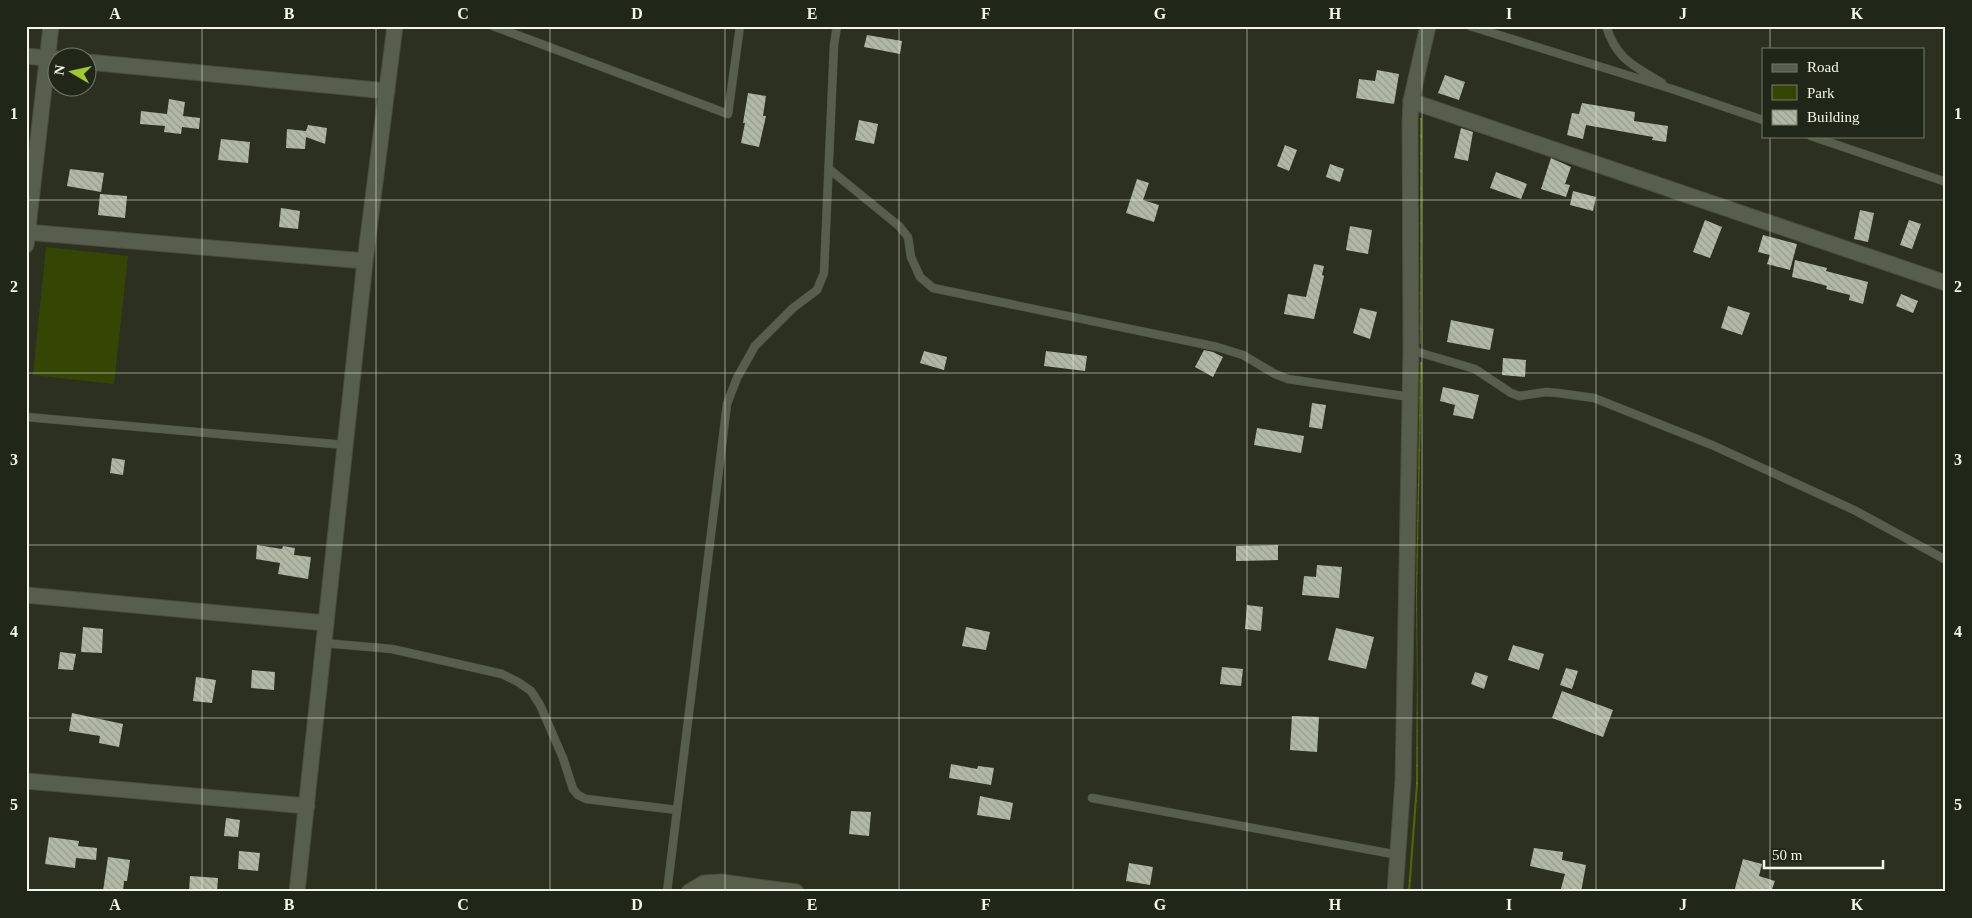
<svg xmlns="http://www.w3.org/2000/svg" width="1972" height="918" viewBox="0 0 1972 918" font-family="Georgia,serif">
<defs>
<pattern id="water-ripples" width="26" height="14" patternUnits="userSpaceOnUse" patternTransform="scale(1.25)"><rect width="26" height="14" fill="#516902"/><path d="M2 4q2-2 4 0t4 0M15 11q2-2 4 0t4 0" fill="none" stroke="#6a7f27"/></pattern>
<pattern id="building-back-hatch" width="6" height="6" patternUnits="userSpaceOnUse" patternTransform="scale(1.25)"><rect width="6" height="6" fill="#b1b8a5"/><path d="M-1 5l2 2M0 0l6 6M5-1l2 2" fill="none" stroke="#979c8d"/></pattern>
</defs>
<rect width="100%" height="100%" fill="#2b3021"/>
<polygon fill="#354604" points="46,247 128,256 114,384 33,375"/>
<g fill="url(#water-ripples)">
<polygon points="1420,118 1422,118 1421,344 1420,344"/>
<polygon points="1420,362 1422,362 1417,592 1418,784 1410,892 1408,892 1416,784 1417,681 1416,592"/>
</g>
<g fill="url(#building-back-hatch)">
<polygon points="867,35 902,41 900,54 864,47"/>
<polygon points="1377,70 1399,74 1394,104 1356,98 1359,79 1375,81"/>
<polygon points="1445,75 1465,82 1459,100 1438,93"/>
<polygon points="748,93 766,96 763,116 766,116 759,147 741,143 745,123 743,123"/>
<polygon points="169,99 185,102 183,116 200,118 199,129 182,127 181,134 164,132 165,126 140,124 141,111 167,114"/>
<polygon points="1582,103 1635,112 1634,121 1668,126 1666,142 1652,140 1653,137 1586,125 1583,139 1567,135 1572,113 1579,114"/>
<polygon points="859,120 878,124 874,144 855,140"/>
<polygon points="308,125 327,128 325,144 306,137 305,149 286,148 287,129 306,131"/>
<polygon points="1461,128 1473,132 1468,161 1454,158"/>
<polygon points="221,139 250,142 248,163 218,160"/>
<polygon points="1285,145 1297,150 1289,171 1277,166"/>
<polygon points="1551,158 1571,167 1565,184 1570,185 1566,197 1541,189"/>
<polygon points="1330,164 1344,169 1340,182 1326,177"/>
<polygon points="70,169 104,173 101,192 67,186"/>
<polygon points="1496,172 1527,184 1521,199 1490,188"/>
<polygon points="1137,179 1149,183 1143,200 1159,205 1154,222 1126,213"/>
<polygon points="1573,191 1596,197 1593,211 1570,205"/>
<polygon points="100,194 127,196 125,218 98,215"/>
<polygon points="281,208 300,211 298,229 279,227"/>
<polygon points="1860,210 1874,213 1868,242 1854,239"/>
<polygon points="1705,220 1722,227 1710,258 1693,252"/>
<polygon points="1909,220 1921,224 1912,249 1900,245"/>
<polygon points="1350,226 1372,230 1368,254 1346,250"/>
<polygon points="1763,235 1797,244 1790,270 1767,264 1770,255 1758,252"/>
<polygon points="1795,260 1827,268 1826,271 1868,282 1863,304 1849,300 1850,295 1826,289 1827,286 1813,282 1792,277"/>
<polygon points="1314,264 1324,266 1322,275 1324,276 1314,319 1284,314 1288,294 1306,297"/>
<polygon points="1901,294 1918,301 1913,313 1896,306"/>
<polygon points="1728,306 1750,313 1742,335 1721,328"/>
<polygon points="1360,308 1377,312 1370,339 1353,333"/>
<polygon points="1451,320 1494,329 1490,350 1447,342"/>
<polygon points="1204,350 1213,352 1223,357 1213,377 1195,367"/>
<polygon points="924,351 947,357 944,370 920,363"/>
<polygon points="1046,351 1087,356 1085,371 1044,366"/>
<polygon points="1503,358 1526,360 1525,377 1502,375"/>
<polygon points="1443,387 1479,395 1473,419 1453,415 1455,405 1440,401"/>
<polygon points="1312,403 1326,405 1322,429 1309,427"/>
<polygon points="1257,428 1304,436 1301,453 1254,445"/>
<polygon points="112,458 125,460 123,475 110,473"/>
<polygon points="257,545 282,549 283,546 295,548 294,555 311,557 308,579 278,574 280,563 256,559"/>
<polygon points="1278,545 1278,560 1236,561 1236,546"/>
<polygon points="1317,565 1342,567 1339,598 1302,595 1304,576 1316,577"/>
<polygon points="1247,605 1263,607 1261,631 1245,629"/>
<polygon points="83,627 103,629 102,653 81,652"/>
<polygon points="966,627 990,632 986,650 962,646"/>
<polygon points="1336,628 1374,637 1366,669 1328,660"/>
<polygon points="1513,645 1544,654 1539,670 1508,660"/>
<polygon points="60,652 76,654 73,670 58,669"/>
<polygon points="1222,667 1243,669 1241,686 1220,684"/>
<polygon points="1566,668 1578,671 1572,689 1560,685"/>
<polygon points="252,670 275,672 274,690 251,688"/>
<polygon points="1475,672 1488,676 1484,689 1471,684"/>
<polygon points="196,677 216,680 212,703 193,701"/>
<polygon points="1562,691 1613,710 1603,737 1552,718"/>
<polygon points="72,713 123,724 119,747 99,743 100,736 69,731"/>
<polygon points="1292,716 1319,717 1317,752 1290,750"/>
<polygon points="951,764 977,769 978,766 994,768 991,785 949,778"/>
<polygon points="980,796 1013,803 1010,820 977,815"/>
<polygon points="851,811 871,812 869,836 849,834"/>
<polygon points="226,818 240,820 238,837 224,836"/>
<polygon points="49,837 79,841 78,846 97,848 96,860 76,858 75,868 45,864"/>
<polygon points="1534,848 1563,852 1562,860 1586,865 1581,892 1560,892 1565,874 1530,866"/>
<polygon points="239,851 260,853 258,871 238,869"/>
<polygon points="108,857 130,860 127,881 124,881 123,892 103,891"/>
<polygon points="1743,859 1762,864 1759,876 1775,881 1771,892 1734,892"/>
<polygon points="1129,863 1153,867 1150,885 1126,881"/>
<polygon points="190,876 218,878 217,892 189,892"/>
</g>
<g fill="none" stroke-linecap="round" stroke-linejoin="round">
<g stroke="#494d40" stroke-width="9">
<g id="lane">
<polyline points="493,26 728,114 740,26"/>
<polyline points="1470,26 1672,89 1763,120"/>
<path d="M1606,26C1617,60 1633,65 1662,83"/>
<polyline points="1811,136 1946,182"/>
<polyline points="829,169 899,226 908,237 911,257 920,277 933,288 1217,347 1243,355 1275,374 1288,379 1410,397"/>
<polyline points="1411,350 1475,369 1511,393 1519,396 1546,392 1558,393 1594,398 1712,445 1854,510 1946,560"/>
<polyline points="26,417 345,445"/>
<polyline points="324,643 392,649 502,674 518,682 531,691 540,705 563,758 573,789 578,795 586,799 677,810"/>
<polyline points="1092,798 1398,855"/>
<polyline points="667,892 727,404 737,378 755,346 793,308 817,290 824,273 834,45 837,26"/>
</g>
</g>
<g stroke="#494d40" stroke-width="17">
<g id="street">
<polyline points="26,56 57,59"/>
<polyline points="88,62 387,91"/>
<polyline points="1411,101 1946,283"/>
<polyline points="26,232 365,261"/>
<polyline points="26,245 51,26"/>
<polyline points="26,595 326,623"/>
<polyline points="26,781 307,806"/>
<polyline points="297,892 365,261 395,26"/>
<polyline points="689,892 704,883 721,882 796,892"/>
<polyline points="1395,892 1403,781 1411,350 1410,121 1411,101 1428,26"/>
</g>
</g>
<use href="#lane" stroke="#585e4d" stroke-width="8"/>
<use href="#street" stroke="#585e4d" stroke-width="15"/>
</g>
<path fill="none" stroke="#f2f6eb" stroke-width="1" stroke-opacity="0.55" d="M202,26V892M376,26V892M550,26V892M725,26V892M899,26V892M1073,26V892M1247,26V892M1422,26V892M1596,26V892M1770,26V49M1770,136V892M26,200H1946M26,373H1946M26,545H1946M26,718H1946"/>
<rect width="1972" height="918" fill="none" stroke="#212718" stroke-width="55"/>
<rect x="1762" y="48" width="162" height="90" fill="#212718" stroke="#757a6c"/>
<rect x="1772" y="64" width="25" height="8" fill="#585e4d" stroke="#757a6c"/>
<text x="1807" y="72" font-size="15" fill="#f2f6eb">Road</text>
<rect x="1772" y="85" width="25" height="15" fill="#354604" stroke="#757a6c"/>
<text x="1807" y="98" font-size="15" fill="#f2f6eb">Park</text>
<rect x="1772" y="110" width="25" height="15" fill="url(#building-back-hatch)" stroke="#757a6c"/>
<text x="1807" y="122" font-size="15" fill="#f2f6eb">Building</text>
<g transform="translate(72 72) rotate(279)"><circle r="24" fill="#212718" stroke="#757a6c"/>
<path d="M0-4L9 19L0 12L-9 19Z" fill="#a0ca2c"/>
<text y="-8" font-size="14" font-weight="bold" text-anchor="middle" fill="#f2f6eb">N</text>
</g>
<path d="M1764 860v8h119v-8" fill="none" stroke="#f2f6eb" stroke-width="2.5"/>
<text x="1772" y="860" font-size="15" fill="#f2f6eb" stroke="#212718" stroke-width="4" paint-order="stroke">50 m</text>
<rect x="28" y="28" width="1916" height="862" fill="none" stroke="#f2f6eb" stroke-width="2"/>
<g font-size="16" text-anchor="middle" font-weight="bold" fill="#f2f6eb">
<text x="115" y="19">A</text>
<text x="289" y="19">B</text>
<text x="463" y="19">C</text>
<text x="637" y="19">D</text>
<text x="812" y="19">E</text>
<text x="986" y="19">F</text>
<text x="1160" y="19">G</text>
<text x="1335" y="19">H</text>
<text x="1509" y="19">I</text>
<text x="1683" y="19">J</text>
<text x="1857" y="19">K</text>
<text x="14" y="119">1</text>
<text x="1958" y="119">1</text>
<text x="14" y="292">2</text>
<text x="1958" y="292">2</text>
<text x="14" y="465">3</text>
<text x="1958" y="465">3</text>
<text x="14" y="637">4</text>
<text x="1958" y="637">4</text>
<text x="14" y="810">5</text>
<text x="1958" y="810">5</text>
<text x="115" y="910">A</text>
<text x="289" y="910">B</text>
<text x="463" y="910">C</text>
<text x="637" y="910">D</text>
<text x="812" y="910">E</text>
<text x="986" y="910">F</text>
<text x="1160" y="910">G</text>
<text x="1335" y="910">H</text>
<text x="1509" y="910">I</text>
<text x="1683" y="910">J</text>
<text x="1857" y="910">K</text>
</g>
</svg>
